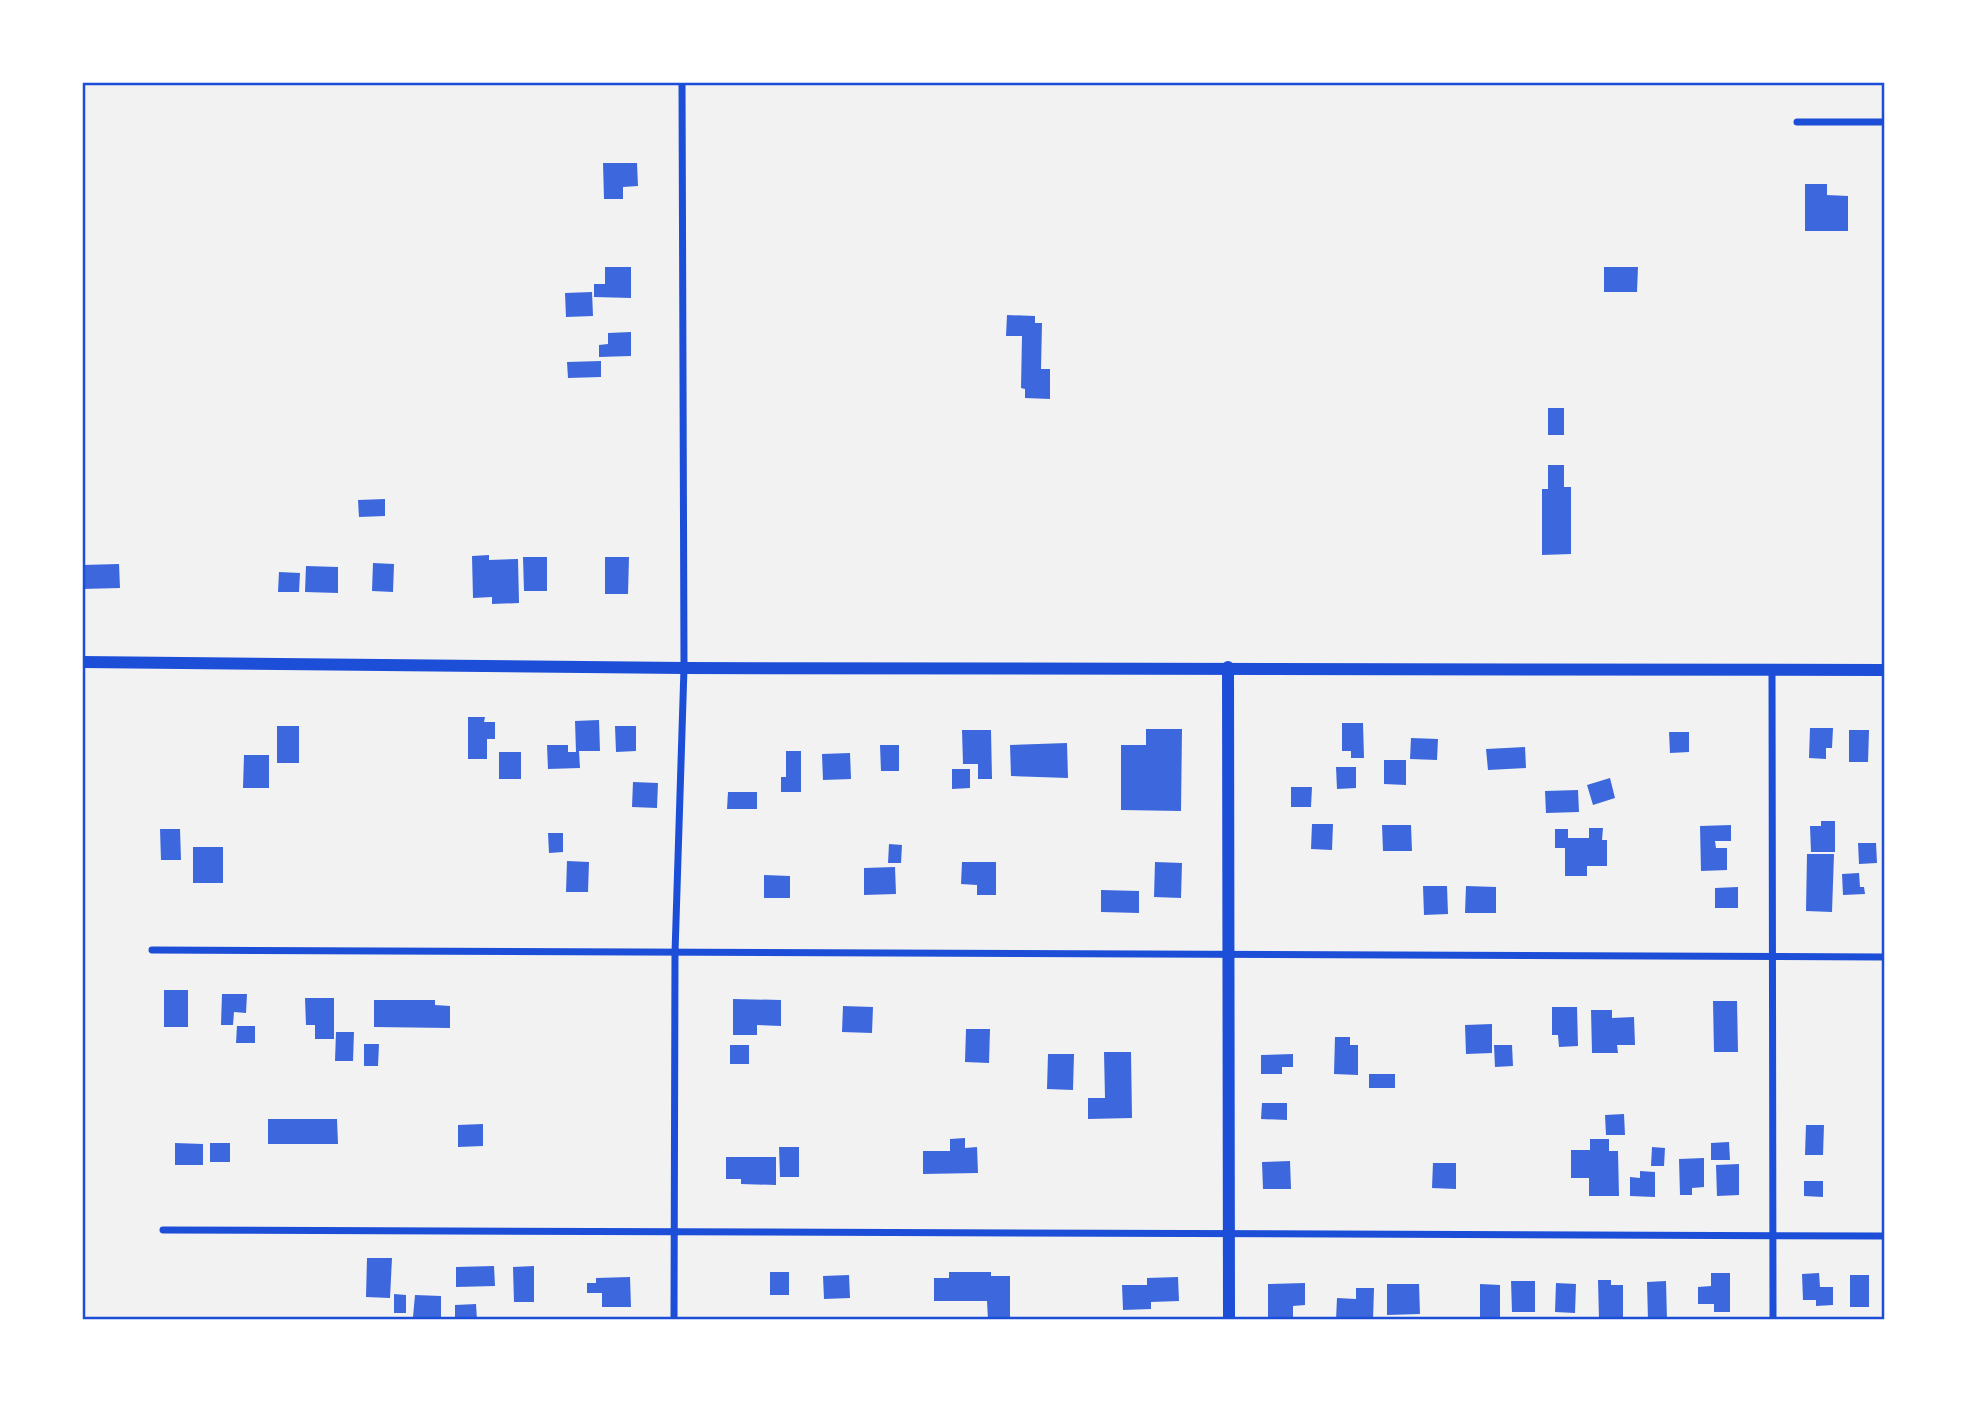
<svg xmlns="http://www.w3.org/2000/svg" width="1967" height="1402" viewBox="0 0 1967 1402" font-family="'PT Sans Narrow',sans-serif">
<rect width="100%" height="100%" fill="#f2f2f2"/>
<g fill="#3d67dc">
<polygon points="603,163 637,163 638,186 623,187 623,199 604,199"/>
<polygon points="1805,184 1827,184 1827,195 1848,196 1848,231 1805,231"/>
<polygon points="605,267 631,267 631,298 594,297 594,284 605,284"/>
<polygon points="1604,267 1638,267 1637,292 1604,292"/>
<polygon points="592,292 593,316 566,317 565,293"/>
<polygon points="1007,315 1035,316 1035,323 1042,323 1041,369 1050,369 1050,399 1025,398 1025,389 1021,388 1022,336 1006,336"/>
<polygon points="631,332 631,356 599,357 599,345 608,344 608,333"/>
<polygon points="601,361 601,377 568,378 567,362"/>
<rect x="1548" y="408" width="16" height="27"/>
<polygon points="1548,465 1564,465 1564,487 1571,487 1571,554 1542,555 1542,489 1548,489"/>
<polygon points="385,499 385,516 359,517 358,500"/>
<polygon points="489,555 489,560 518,559 519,603 492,604 492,597 473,598 472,556"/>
<polygon points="523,557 547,557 547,591 524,591"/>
<polygon points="605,557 629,557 628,594 605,594"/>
<polygon points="373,563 394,564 393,592 372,591"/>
<polygon points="119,564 120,588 82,589 82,565"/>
<polygon points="306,566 338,567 338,593 305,592"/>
<polygon points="279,572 300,573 299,592 278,592"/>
<polygon points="468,717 485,717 484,722 495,722 495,739 487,739 487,759 468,759"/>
<polygon points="599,720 600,751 579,751 580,768 548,769 547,745 568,745 568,752 576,752 575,721"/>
<polygon points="1342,723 1363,723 1364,758 1351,758 1351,751 1342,751"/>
<rect x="277" y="726" width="22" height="37"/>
<polygon points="615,726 636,726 636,751 616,752"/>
<polygon points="1810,728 1833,728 1832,748 1826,748 1826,759 1809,758"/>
<polygon points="1146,729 1182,729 1181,811 1121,810 1121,745 1146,745"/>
<polygon points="962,730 991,730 992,779 978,779 978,764 963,764"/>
<polygon points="1849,730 1869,730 1868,762 1849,762"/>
<polygon points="1669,732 1689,732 1689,752 1670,753"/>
<polygon points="1411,738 1438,739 1437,760 1410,759"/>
<polygon points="1067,743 1068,778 1011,776 1010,745"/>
<polygon points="880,745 899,745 899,771 881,771"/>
<polygon points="1525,747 1526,768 1488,770 1486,749"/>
<polygon points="786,751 801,751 801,792 781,792 781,777 786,777"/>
<rect x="499" y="752" width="22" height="27"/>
<polygon points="850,753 851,779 823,780 822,754"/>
<polygon points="244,755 269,755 269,788 243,788"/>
<polygon points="1384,760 1406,760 1406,785 1384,784"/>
<polygon points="1336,767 1356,767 1356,788 1337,789"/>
<polygon points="952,769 970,769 970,788 952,789"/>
<polygon points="1610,778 1615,798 1593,805 1587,785"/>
<polygon points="633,782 658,783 657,808 632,807"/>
<polygon points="1291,787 1312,787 1311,807 1291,807"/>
<polygon points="1578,790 1579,812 1546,813 1545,791"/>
<polygon points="728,792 757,792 757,809 727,809"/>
<polygon points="1821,821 1835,821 1835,852 1811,852 1810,826 1821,826"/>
<polygon points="1312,824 1333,824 1332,850 1311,849"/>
<polygon points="1382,825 1411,825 1412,851 1383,851"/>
<polygon points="1731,825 1731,841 1715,841 1716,848 1727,848 1727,870 1701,871 1700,826"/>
<polygon points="1589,828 1603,828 1602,840 1607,840 1607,866 1587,866 1587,876 1565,876 1565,848 1555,848 1555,829 1568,829 1568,838 1589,838"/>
<polygon points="160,829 180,829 181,860 161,860"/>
<polygon points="548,833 563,833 563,852 549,853"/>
<polygon points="1858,843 1876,843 1877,863 1859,864"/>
<polygon points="889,844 902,845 901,863 888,863"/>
<rect x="193" y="847" width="30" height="36"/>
<polygon points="1807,854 1834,854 1832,912 1806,911"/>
<polygon points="567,861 589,862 588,892 566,892"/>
<polygon points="962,862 996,862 996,895 977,895 977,885 961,884"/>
<polygon points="1155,862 1182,863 1181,898 1154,897"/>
<polygon points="895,867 896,894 864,895 864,868"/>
<polygon points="1859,873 1860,887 1864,887 1865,894 1843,895 1842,874"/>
<polygon points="764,875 790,876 790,898 764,898"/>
<polygon points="1423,886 1447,886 1448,914 1424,915"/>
<polygon points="1466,886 1496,887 1496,913 1465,913"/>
<polygon points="1738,887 1738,908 1715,908 1715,888"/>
<polygon points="1101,890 1139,891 1139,913 1101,912"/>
<rect x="164" y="990" width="24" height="37"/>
<polygon points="222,994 247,994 246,1013 234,1012 233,1025 221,1025"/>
<polygon points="305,998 334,998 334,1039 315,1039 315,1025 306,1025"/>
<polygon points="733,999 781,1000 781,1026 757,1025 757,1035 733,1035"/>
<polygon points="374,1000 435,1000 435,1005 450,1006 450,1028 374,1027"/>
<polygon points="1713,1001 1737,1001 1738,1052 1714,1052"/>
<polygon points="843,1006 873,1007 872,1033 842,1032"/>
<polygon points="1552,1007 1577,1007 1578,1046 1559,1047 1558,1035 1552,1035"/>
<polygon points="1591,1010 1612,1010 1612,1018 1634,1017 1635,1045 1617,1045 1618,1053 1592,1053"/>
<polygon points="1492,1024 1492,1053 1466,1054 1465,1025"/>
<polygon points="237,1026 255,1026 255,1043 236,1043"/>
<polygon points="966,1029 990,1029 989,1063 965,1062"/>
<polygon points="336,1032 354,1032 353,1061 335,1061"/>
<polygon points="1335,1037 1350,1037 1350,1045 1358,1045 1358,1075 1334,1074"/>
<polygon points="364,1044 379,1044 378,1066 364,1066"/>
<rect x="730" y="1045" width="19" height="19"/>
<polygon points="1494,1045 1512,1045 1513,1066 1495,1067"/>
<polygon points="1104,1052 1131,1052 1132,1118 1088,1119 1088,1098 1105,1098"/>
<polygon points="1048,1054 1074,1054 1073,1090 1047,1089"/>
<polygon points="1293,1054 1293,1067 1282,1067 1282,1074 1261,1074 1261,1055"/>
<rect x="1369" y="1074" width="26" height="14"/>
<polygon points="1262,1103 1287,1103 1287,1120 1261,1119"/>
<polygon points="1624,1114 1625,1135 1606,1135 1605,1115"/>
<polygon points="268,1119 337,1119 338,1144 268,1144"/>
<polygon points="483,1124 483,1146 458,1147 458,1125"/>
<polygon points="1806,1125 1824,1125 1823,1155 1805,1155"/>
<polygon points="965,1138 965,1148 977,1147 978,1173 923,1174 923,1151 950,1151 950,1139"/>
<polygon points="1590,1139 1609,1139 1609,1151 1618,1151 1619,1196 1589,1196 1589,1178 1571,1178 1571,1150 1590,1150"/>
<polygon points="1729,1142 1730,1160 1711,1160 1711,1143"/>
<polygon points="175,1143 203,1144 203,1165 175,1165"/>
<rect x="210" y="1143" width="20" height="19"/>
<polygon points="779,1147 799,1147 799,1177 780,1177"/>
<polygon points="1652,1147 1665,1148 1664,1166 1651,1166"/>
<polygon points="726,1157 776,1157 776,1185 741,1184 741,1179 726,1179"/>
<polygon points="1704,1158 1704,1187 1692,1188 1692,1195 1680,1195 1679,1159"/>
<polygon points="1290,1161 1291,1189 1263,1189 1262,1162"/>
<polygon points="1433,1163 1456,1163 1456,1189 1432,1188"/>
<polygon points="1739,1164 1739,1195 1717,1196 1716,1165"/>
<polygon points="1640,1171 1655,1172 1655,1197 1630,1196 1630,1177 1640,1178"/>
<polygon points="1804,1181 1823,1181 1823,1197 1804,1196"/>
<polygon points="367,1258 392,1258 390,1298 366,1297"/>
<polygon points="494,1266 495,1286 456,1287 456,1267"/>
<polygon points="534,1266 534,1302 514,1302 513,1267"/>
<rect x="770" y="1272" width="19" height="23"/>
<polygon points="949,1272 991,1272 991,1276 1010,1276 1010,1320 988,1320 987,1301 934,1301 934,1278 949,1278"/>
<polygon points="1711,1273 1730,1273 1730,1312 1714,1312 1714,1304 1698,1304 1698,1287 1711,1286"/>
<polygon points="1819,1273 1820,1287 1833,1287 1833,1305 1816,1306 1816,1300 1803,1300 1802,1274"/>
<polygon points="849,1275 850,1298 824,1299 823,1276"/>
<rect x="1850" y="1275" width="19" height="32"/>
<polygon points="630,1277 631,1307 602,1307 602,1293 587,1293 587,1283 596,1283 596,1278"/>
<polygon points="1178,1277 1179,1301 1151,1302 1151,1309 1123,1310 1122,1285 1147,1285 1147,1278"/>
<polygon points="1598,1280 1611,1280 1611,1285 1623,1285 1623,1319 1599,1319"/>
<polygon points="1511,1281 1535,1281 1535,1312 1512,1312"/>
<polygon points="1666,1281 1667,1320 1648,1320 1647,1282"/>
<polygon points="1305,1283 1305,1305 1293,1306 1293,1320 1268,1320 1268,1284"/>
<polygon points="1556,1283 1576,1284 1575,1313 1555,1312"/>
<polygon points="1387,1284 1419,1284 1420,1314 1387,1315"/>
<polygon points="1480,1284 1500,1285 1500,1320 1480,1320"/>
<polygon points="1356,1288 1374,1288 1373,1320 1336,1320 1337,1298 1356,1299"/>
<polygon points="394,1294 406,1295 406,1313 394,1313"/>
<polygon points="415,1295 441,1296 441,1318 413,1317"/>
<polygon points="476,1304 477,1320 455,1320 455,1305"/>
</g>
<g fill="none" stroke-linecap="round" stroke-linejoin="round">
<g stroke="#1d4ed8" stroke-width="7">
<polyline points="1797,122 1885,122"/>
<polyline points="1772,669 1773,1320"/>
<polyline points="152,950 1885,957"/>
<polyline points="163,1230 1885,1236"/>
<polyline points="674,1320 675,953 684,668 682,82"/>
</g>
<g stroke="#1d4ed8" stroke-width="12">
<polyline points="82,662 684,668 1885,670"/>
<polyline points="1228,667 1229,1320"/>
</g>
</g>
<rect width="1967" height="1402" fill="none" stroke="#ffffff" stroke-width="168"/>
<rect x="84" y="84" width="1799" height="1234" fill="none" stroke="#1d4ed8" stroke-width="2.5"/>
</svg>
